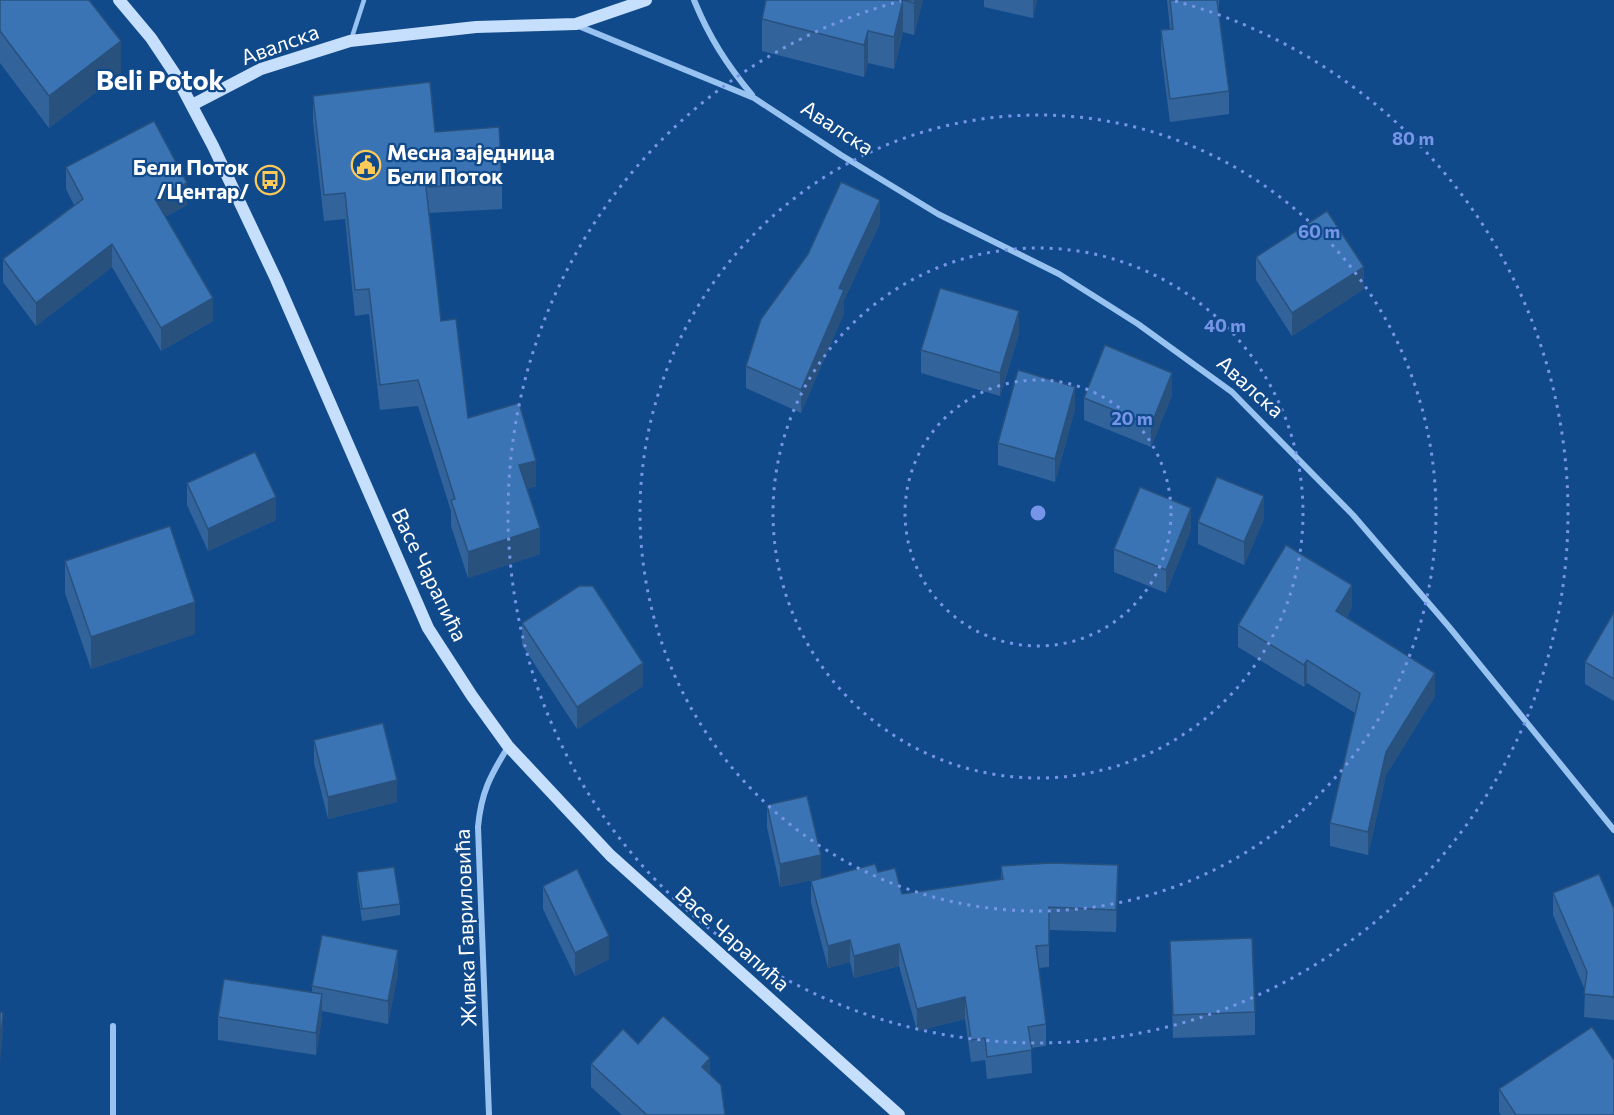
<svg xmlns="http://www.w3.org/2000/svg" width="1614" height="1115" viewBox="0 0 1614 1115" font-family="Commissioner,sans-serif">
<rect width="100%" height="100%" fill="#114a8b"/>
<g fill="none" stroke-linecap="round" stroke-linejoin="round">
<polyline stroke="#98c3f1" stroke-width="4.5" points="351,40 364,0"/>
<g stroke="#98c3f1" stroke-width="6">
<path d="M694,0C709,37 727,65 752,95"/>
<polyline points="576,25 754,98 841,155 938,214 1059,274 1138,324 1232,392 1353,515 1450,628 1614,830"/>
<polyline points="113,1026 113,1115"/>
<path d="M489,1115L478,827C481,793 490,776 508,747"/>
</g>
<g stroke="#c6dffc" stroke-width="12">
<polyline points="119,0 151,38 175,74 213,146 276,279 428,628 472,696 508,746 610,855 899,1115"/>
<polyline points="192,105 261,69 350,41 476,27 576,24 646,0"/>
</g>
</g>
<g fill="#32649b">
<polygon points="0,0 121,73 49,128 0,63"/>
<polygon points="766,0 923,0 914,35 903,32 894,69 868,63 864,77 762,51 762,19"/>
<polygon points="984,0 1037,0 1033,18 984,7"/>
<polygon points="1167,0 1219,0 1219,17 1229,91 1229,114 1170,122 1161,53 1161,30 1170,29"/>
<polygon points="313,96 435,132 502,183 502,209 429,213 441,321 468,418 536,486 527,489 540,554 468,578 451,526 451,511 418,406 380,410 369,314 355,316 345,219 324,221 313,121"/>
<polygon points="66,167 187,205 165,217 213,321 161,351 112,267 36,326 3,282 3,259 74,205 66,189"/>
<polygon points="880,223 844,300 844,313 801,413 746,388 746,366"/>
<polygon points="1256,257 1364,289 1292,336 1256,280"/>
<polygon points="1019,334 1000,396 921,373 921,350"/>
<polygon points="1172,395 1151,447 1084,420 1084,398"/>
<polygon points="1075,409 1055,482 998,465 998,443"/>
<polygon points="187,483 276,520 208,551 187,505"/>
<polygon points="1264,519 1244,565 1198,544 1198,522"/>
<polygon points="1191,530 1166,593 1114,572 1114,549"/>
<polygon points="65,561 195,634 91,669 65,593"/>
<polygon points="1352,607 1346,618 1435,696 1386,775 1368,855 1330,846 1330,823 1355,713 1307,683 1304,687 1238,647 1238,625"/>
<polygon points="1614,612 1614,701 1585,684 1585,662"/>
<polygon points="522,623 643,686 577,729 522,645"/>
<polygon points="314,740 397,802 328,819 314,763"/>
<polygon points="767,805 821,878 780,887 767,827"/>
<polygon points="1001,866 1118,888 1116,932 1049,930 1049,967 1039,968 1046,1024 1046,1046 1031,1048 1032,1073 987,1079 985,1060 971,1062 965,1019 917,1031 899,966 854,978 850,962 828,968 811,903 811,881 878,872 902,894 1001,880"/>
<polygon points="357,872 400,904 400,915 362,921 357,884"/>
<polygon points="543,886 609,959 575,976 543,909"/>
<polygon points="1553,893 1614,909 1614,1020 1584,1017 1585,990 1553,915"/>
<polygon points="1170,941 1255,1012 1255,1035 1173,1038"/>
<polygon points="398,973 388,1024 322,1011 322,1017 316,1055 218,1040 218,1017 312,993 312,986"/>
<polygon points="638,1044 710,1075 725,1115 622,1115 591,1087 591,1064"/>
<polygon points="1499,1089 1614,1115 1501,1115 1499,1112"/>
</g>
<g fill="#29517e">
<polygon points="903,0 903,32 894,69 894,37"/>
<polygon points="915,0 923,0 914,35 914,3"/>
<polygon points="1033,0 1037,0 1033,18"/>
<polygon points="868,31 868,63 864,77 864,45"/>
<polygon points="121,41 121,73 49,128 49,96"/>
<polygon points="187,183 187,205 155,222 155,199"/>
<polygon points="880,200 880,223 844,300 844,313 801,413 801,390 839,288"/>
<polygon points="112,244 112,267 36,326 36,303"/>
<polygon points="1364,267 1364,289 1292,336 1292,313"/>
<polygon points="213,298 213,321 161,351 161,328"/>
<polygon points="1019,311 1019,334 1000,396 1000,373"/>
<polygon points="1172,373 1172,395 1151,447 1151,425"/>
<polygon points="1075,387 1075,409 1055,482 1055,459"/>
<polygon points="536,461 536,486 519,491 519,465"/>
<polygon points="1264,496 1264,519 1244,565 1244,542"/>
<polygon points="276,497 276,520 208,551 208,529"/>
<polygon points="1191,508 1191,530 1166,593 1166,570"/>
<polygon points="540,528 540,554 468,578 468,552"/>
<polygon points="1352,585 1352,607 1336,634 1336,611"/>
<polygon points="195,602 195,634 91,669 91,637"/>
<polygon points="1307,660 1307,683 1304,687 1304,665"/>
<polygon points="643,663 643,686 577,729 577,707"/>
<polygon points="1435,673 1435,696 1386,775 1368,855 1368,832 1386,752"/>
<polygon points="397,780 397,802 328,819 328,797"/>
<polygon points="821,855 821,878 780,887 780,864"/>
<polygon points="1118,865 1118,888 1116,932 1116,910"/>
<polygon points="609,936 609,959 575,976 575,953"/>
<polygon points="850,940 850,962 828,968 828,946"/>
<polygon points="899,944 899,966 854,978 854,956"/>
<polygon points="398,950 398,973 388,1024 388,1001"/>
<polygon points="322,994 322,1017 316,1055 316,1033"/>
<polygon points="965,997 965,1019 917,1031 917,1009"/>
<polygon points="3,1013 3,1032 0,1063 0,1043"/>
<polygon points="710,1058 710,1081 702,1067"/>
</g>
<g fill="#3a74b4" stroke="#29517e" stroke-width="1.5">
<polygon points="0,0 89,0 121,41 49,96 0,31"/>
<polygon points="766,0 915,0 914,3 903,0 894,37 868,31 864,45 762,19"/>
<polygon points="1170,0 1217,0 1229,91 1170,99 1161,30 1173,29"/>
<polygon points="430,82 435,132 499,127 502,183 426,187 441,321 456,319 468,418 519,403 536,461 519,465 540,528 468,552 451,500 455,499 418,380 380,385 369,289 355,290 345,193 324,195 313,96"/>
<polygon points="154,121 187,183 155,199 213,298 161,328 112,244 36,303 3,259 83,199 66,167"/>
<polygon points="841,182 880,200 839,288 844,290 801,390 746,366 761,319 808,254"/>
<polygon points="1327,211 1364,267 1292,313 1256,257"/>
<polygon points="940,288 1019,311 1000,373 921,350"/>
<polygon points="1105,345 1172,373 1151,425 1084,398"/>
<polygon points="1018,370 1075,387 1055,459 998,443"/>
<polygon points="255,452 276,497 208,529 187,483"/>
<polygon points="1217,477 1264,496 1244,542 1198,522"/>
<polygon points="1140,487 1191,508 1166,570 1114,549"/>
<polygon points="170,526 195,602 91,637 65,561"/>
<polygon points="1286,545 1352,585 1336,611 1435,673 1386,752 1368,832 1330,823 1360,693 1307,660 1304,665 1238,625"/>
<polygon points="579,586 593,586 643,663 577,707 522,623"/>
<polygon points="1614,612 1614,679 1585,662"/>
<polygon points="383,723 397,780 328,797 314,740"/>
<polygon points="807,796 821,855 780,864 767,805"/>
<polygon points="1051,863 1118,865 1116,910 1049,907 1049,945 1036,946 1046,1024 1028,1027 1032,1050 987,1057 985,1038 971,1040 965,997 917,1009 899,944 854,956 850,940 828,946 811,881 875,864 878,872 895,868 902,894 1003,879 1001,866"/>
<polygon points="394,867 400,904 362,909 357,872"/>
<polygon points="577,869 609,936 575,953 543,886"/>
<polygon points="1599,874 1614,909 1614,997 1584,994 1587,972 1553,893"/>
<polygon points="322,935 398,950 388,1001 312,986"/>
<polygon points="1252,938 1255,1012 1173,1015 1170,941"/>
<polygon points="224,979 322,994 316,1033 218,1017"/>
<polygon points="0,1012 3,1013 0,1043"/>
<polygon points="663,1016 710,1058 702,1067 721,1085 725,1115 647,1115 591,1064 623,1029 638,1044"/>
<polygon points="1592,1027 1614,1060 1614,1115 1516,1115 1499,1089"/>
</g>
<g fill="none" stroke="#7795e8" stroke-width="3" stroke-dasharray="3 6">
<circle cx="1038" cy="513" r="133"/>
<circle cx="1038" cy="513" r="265"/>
<circle cx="1038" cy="513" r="398"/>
<path d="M1175 1A530 530 0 1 1 901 1"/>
</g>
<defs>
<g id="civic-ring" transform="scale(1.5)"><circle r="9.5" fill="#114a8b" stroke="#ffca58" stroke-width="1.5"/><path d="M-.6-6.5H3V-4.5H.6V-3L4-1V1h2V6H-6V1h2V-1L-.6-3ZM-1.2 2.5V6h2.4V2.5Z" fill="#ffca58"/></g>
<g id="bus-ring" transform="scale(1.5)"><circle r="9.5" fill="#114a8b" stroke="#ffca58" stroke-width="1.5"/><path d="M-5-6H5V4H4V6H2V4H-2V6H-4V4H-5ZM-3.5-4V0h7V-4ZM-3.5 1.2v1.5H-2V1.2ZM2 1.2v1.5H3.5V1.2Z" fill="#ffca58"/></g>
</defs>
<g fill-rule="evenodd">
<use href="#civic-ring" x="366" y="165"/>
<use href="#bus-ring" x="270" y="180"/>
</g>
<g text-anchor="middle" stroke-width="4.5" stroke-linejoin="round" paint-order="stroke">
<g font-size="21" fill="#fff" stroke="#114a8b">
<text transform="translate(280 45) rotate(-20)" y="7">Авалска</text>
<text transform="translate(837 128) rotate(33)" y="7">Авалска</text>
<text transform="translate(1250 387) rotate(42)" y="7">Авалска</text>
<text transform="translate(429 575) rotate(64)" y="7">Васе Чарапића</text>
<text transform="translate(466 928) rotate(-92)" y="7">Живка Гавриловића</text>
<text transform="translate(732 939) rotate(42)" y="7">Васе Чарапића</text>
</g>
<g font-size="21" font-weight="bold" fill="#fff" stroke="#114a8b" text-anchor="start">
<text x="387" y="160">Месна заједница<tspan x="387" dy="24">Бели Поток</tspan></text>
<text x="249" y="175" text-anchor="end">Бели Поток<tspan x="249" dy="24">/Центар/</tspan></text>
</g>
<g font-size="27" font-weight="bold" fill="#fff" stroke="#114a8b">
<text x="160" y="90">Beli Potok</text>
</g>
</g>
<circle cx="1038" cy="513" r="9" fill="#7795e8" stroke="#114a8b" stroke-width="3"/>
<g font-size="18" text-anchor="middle" font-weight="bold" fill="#7795e8" stroke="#114a8b" stroke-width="4.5" stroke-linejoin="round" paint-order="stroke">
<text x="1413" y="145">80 m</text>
<text x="1319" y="238">60 m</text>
<text x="1225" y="332">40 m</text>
<text x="1132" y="425">20 m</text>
</g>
</svg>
